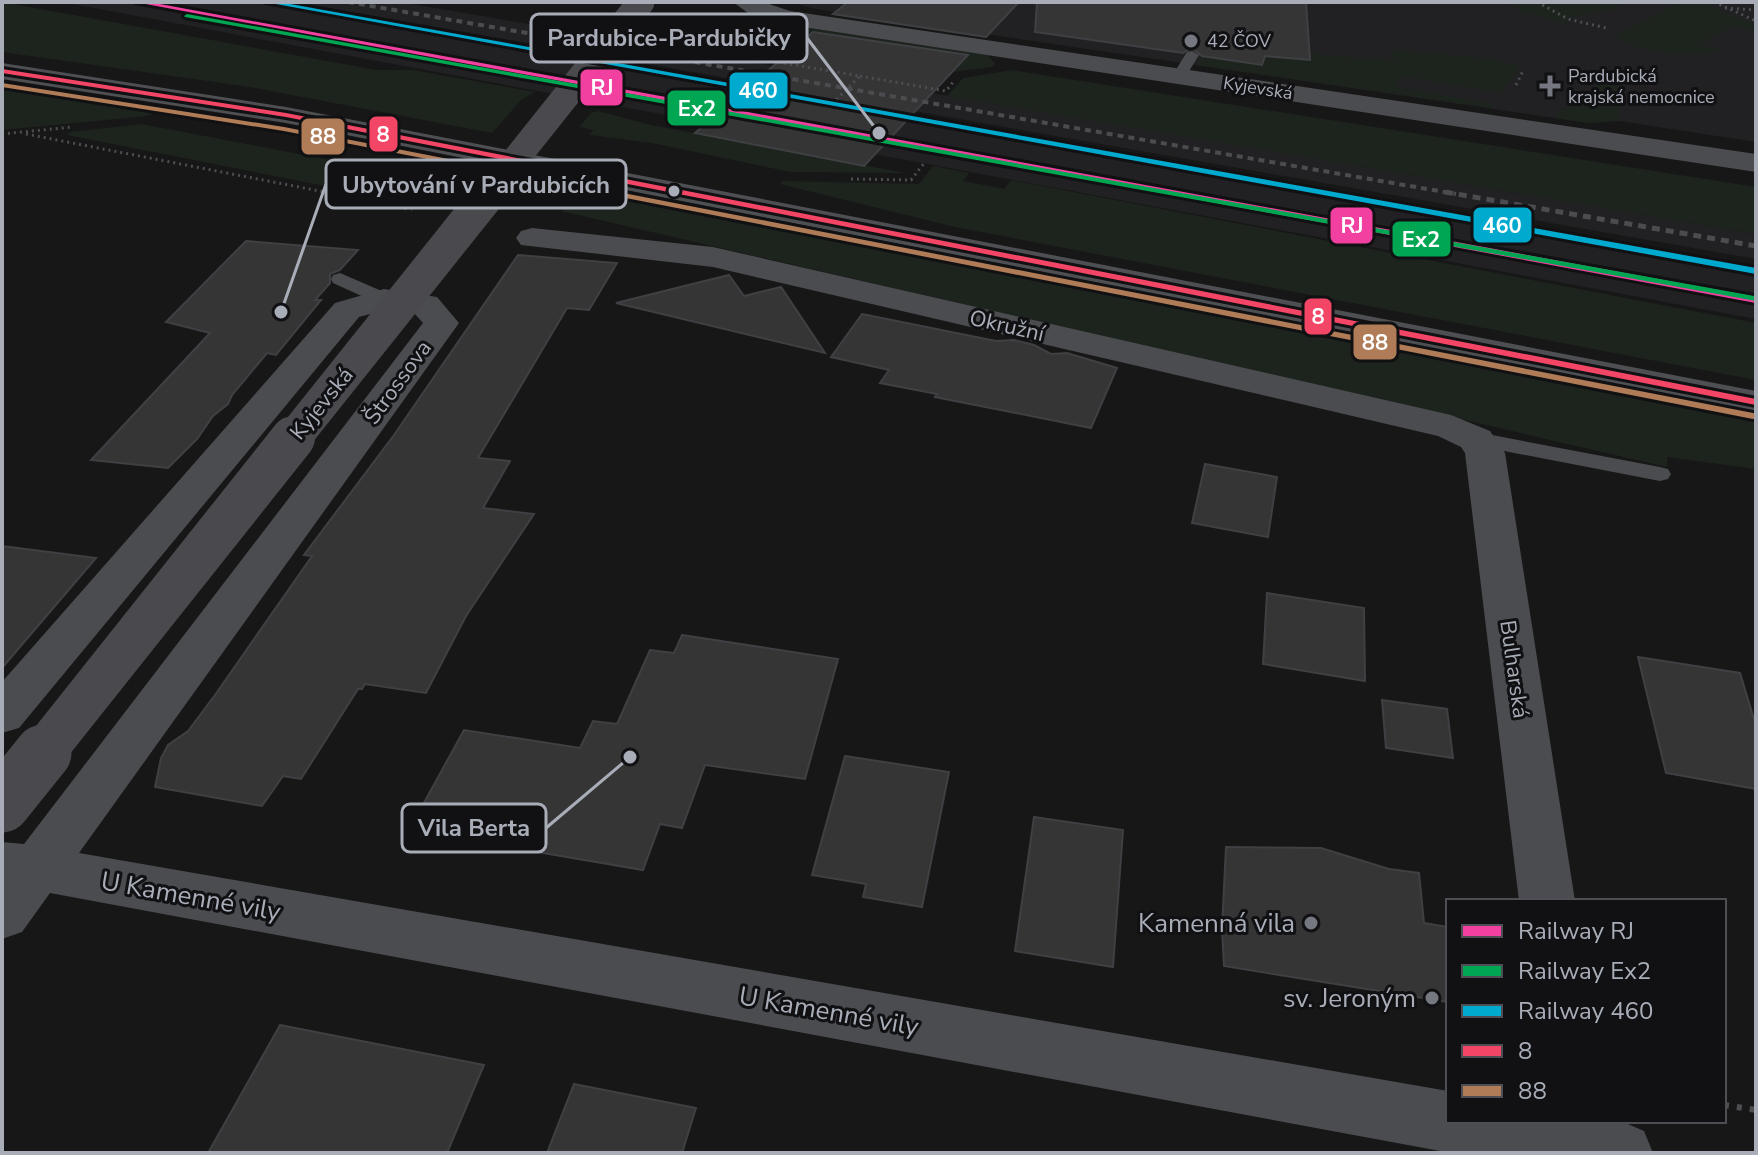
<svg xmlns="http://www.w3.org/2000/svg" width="1758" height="1155" viewBox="0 0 1758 1155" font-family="'Nunito Sans',sans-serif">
<rect width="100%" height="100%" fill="#171717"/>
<g fill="#212123">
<polygon points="62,2 264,2 1756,267 1756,319"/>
<polygon points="294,2 400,2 1756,234 1756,259"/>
<polygon points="789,2 1756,2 1756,142 1619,121 1588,123 816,9"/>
</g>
<g fill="#1d241e">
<polygon points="2,2 377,70 413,70 535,92 521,100 492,133 250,87 2,52"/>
<polygon points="1469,2 1627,2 1614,9 1571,17 1565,26 1538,15 1520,14 1516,5"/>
<path d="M1680,2H1707L1723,12L1756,23V32L1734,26L1700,44L1721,51C1695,57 1638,54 1616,38L1617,34Z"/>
<polygon points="790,25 988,55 995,64 992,67 953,72 965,58 812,33 797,46 780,43 781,31"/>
<polygon points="1272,40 1310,59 1310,54 1394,60 1393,50 1486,58 1520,66 1502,93 1401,76 1395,86 1491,104 1493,108 1196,65 1200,56 1262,64"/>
<polygon points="1012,70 1756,187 1756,234 947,96 963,78"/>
<polygon points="1608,71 1619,71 1619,121 1588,123 1556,118 1558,111 1584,103"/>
<polygon points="2,88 103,101 154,113 147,116 2,130"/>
<polygon points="598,111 651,125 905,173 790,172 652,143 590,135 593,130 579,127 591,113"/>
<polygon points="141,124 363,166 390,192 381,197 67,135 70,132"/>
<polygon points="933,166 969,173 963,181 1004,189 1011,180 1756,323 1756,380 955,227 780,184 783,181 919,184"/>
<polygon points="585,188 1756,421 1756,469 1667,457 1667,467 561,211"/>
</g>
<g fill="#353536" stroke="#3f4043" stroke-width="2">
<polygon points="848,2 1019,2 986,37 833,14"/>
<polygon points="1037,2 1306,2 1310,60 1265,56 1262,65 1202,56 1191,48 1183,53 1035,32"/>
<polygon points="813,32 968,55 864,166 695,133"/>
<polygon points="246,241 358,250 340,270 330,274 330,283 315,300 321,300 276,355 267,353 232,395 228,404 213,416 197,439 168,468 91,460 210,333 166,322"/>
<polygon points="518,255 617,263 589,310 567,308 478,458 510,461 483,508 534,514 466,616 426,693 365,684 362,689 358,689 301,779 283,776 262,806 155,787 161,758 168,745 188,731 215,695 312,556 304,555 394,435"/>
<polygon points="729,275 744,296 781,287 825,353 616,303"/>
<polygon points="862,314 996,341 1014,340 1034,345 1051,354 1067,353 1117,368 1091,428 935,397 937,394 880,383 889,370 831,357"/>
<polygon points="1205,464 1277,477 1268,537 1192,523"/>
<polygon points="2,546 96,558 2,668"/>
<polygon points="1267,593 1364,608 1365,681 1263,664"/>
<polygon points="682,635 838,659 805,779 705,765 682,828 660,824 643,870 409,830 464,730 580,748 593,721 617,724 650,650 674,653"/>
<polygon points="1638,657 1740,673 1756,726 1756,789 1666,773"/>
<polygon points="1382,700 1447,709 1453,758 1386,748"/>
<polygon points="845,756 949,772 922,907 863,897 866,884 812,875"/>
<polygon points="1034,817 1123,830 1113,967 1015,951"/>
<polygon points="1226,847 1321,848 1389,869 1419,873 1424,923 1448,927 1448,1002 1224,966 1222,928"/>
<polygon points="280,1025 484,1065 447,1153 208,1153"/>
<polygon points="574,1084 696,1108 682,1153 547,1153"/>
</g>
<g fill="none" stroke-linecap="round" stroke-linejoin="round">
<g stroke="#4d4e52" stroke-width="3" stroke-dasharray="2 4" stroke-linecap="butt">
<polyline points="1415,2 1416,6"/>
<polyline points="1537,2 1568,19 1606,28"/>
<polyline points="1714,2 1756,21"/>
<polyline points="1725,8 1756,10"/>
<polyline points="665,45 766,60"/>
<polyline points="768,55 766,60 860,76 830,106"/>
<polyline points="648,70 723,83 726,88"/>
<polyline points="860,76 946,91 953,82"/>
<polyline points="1516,85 1524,69"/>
<polyline points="2,134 73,127"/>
<polyline points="26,134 335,194"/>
<polyline points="851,179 911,180 925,162"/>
<polyline points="391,180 406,194"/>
</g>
<g stroke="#4d4e52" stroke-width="4" stroke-dasharray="3 5" stroke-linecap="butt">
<polyline points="325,192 412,209"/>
<polyline points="404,192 416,203"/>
</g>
<polyline stroke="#4d4e52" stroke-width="6" stroke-dasharray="5 8" stroke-linecap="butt" points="1724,1105 1756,1110"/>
<g fill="#4b4c50" fill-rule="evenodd">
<polygon points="1192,51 1199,55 1186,76 1184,79 1174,79 1172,76 1187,52"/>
<polygon points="340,273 391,295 393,299 384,305 377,303 333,283 331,279 333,275"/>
<polygon points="1476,432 1660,467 1668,469 1671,474 1668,479 1660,481 1468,444 1465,439"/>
</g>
<g fill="#4b4c50" fill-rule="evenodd">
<polygon points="733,2 763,2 790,11 1756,154 1756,172 790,25 752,16"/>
<polygon points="532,228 713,247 1451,415 1490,431 1505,453 1575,901 1519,901 1465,453 1461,447 1438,436 713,267 521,245 516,238 521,231"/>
<polygon points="384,289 437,297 459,323 79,853 1448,1091 1448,1121 1621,1121 1644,1131 1653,1153 1451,1153 50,893 22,932 2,939 2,842 24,844 423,323 414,313 385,310 359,317 19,728 2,733 2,682 335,303"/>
</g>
<polygon fill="#4d4f52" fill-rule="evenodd" points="2,63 286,107 1756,391 1756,413 286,123 2,79"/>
<polyline stroke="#4b4c4f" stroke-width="4" stroke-dasharray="6 5" stroke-linecap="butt" points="348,2 1456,194"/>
<polyline stroke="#4b4c4f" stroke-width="5" stroke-dasharray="8 6" stroke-linecap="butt" points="1445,192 1756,246"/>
<polyline stroke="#4a4a4e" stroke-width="27" points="488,194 641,2"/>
<polyline stroke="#4a4a4e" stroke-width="35" points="292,440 490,192"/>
<polyline stroke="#4a4a4e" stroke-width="44" points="41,755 293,438"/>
<polyline stroke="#4a4a4e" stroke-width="57" points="2,804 43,753"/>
<g stroke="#111113" stroke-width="6">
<polygon id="bus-1" points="2,69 286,113 1756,399 1756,405 286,117 2,73"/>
</g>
<g stroke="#111113" stroke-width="6">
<polygon id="bus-2" points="2,83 284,127 1753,413 1756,414 1756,418 1753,419 284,131 2,87"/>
</g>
<use href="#bus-1" fill="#f34667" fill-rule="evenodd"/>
<use href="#bus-2" fill="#b07c57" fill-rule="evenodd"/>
<g stroke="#111113" stroke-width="6">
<polygon id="rail-1" points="135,2 149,2 1756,297 1756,303"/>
</g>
<g stroke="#111113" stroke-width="6">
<polygon id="rail-2" points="187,14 1754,296 1756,297 1756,301 185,17 184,16"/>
</g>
<g stroke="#111113" stroke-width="6">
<polygon id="rail-3" points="265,2 279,2 1756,268 1756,274"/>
</g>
<use href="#rail-1" fill="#f240a1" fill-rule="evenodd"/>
<use href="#rail-2" fill="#00a651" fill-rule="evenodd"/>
<use href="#rail-3" fill="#00a9ce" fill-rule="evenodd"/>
</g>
<g fill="#757880" stroke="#111113" stroke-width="3">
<circle cx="1191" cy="41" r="8"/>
<path d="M1546 74h8v8h8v8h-8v8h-8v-8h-8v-8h8z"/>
<circle cx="1311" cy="923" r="8"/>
<circle cx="1432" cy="998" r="8"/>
</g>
<circle fill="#a8adb8" stroke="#111113" stroke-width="3" cx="674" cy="191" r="7"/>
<g text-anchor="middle" stroke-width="6" stroke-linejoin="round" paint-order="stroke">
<g font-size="18" fill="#a8adb8" stroke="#111113" text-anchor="start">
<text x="1207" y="47">42 ČOV</text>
<text x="1568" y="82">Pardubická<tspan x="1568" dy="21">krajská nemocnice</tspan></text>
</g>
<g font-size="18" fill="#a8adb8" stroke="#111113">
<text transform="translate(1258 88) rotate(9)" y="6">Kyjevská</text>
</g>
<g font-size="22" fill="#a8adb8" stroke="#111113">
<text transform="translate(1007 325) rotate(13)" y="8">Okružní</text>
<text transform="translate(397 382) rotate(-54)" y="8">Štrossova</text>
<text transform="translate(321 403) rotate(-51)" y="8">Kyjevská</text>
<text transform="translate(1515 669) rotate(82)" y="8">Bulharská</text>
</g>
<g font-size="26" fill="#a8adb8" stroke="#111113">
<text transform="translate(191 896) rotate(10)" y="9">U Kamenné vily</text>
<text transform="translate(829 1011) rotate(10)" y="9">U Kamenné vily</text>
</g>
<g font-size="26" fill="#a8adb8" stroke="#111113" text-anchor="end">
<text x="1295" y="932">Kamenná vila</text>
<text x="1416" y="1007">sv. Jeroným</text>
</g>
</g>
<path fill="none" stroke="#a8adb8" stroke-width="3" d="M879 133L807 38M281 312L326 184M630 757L546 828"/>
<g fill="#a8adb8" stroke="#111113" stroke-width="3">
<circle cx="879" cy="133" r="8"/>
<circle cx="281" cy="312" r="8"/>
<circle cx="630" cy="757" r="8"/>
</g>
<g fill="#111113" stroke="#a8adb8" stroke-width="3">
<rect x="531" y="14" width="276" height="48" rx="8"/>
<rect x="326" y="160" width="300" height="48" rx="8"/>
<rect x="402" y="804" width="144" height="48" rx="8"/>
</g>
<g font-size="24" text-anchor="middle" font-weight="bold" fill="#a8adb8">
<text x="669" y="46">Pardubice-Pardubičky</text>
<text x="476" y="193">Ubytování v Pardubicích</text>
<text x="474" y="836">Vila Berta</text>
</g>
<g stroke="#111113" stroke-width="3">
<rect x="579" y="68" width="45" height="39" rx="8" fill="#f240a1"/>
<rect x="728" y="71" width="61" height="39" rx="8" fill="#00a9ce"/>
<rect x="666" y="89" width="61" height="38" rx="8" fill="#00a651"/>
<rect x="368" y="115" width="31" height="38" rx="8" fill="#f34667"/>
<rect x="300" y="117" width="46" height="39" rx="8" fill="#b07c57"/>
<rect x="1472" y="206" width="61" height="38" rx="8" fill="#00a9ce"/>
<rect x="1329" y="206" width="45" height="39" rx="8" fill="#f240a1"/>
<rect x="1391" y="220" width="61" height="38" rx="8" fill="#00a651"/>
<rect x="1303" y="297" width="30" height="39" rx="8" fill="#f34667"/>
<rect x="1352" y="323" width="46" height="38" rx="8" fill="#b07c57"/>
</g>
<g font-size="22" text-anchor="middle" font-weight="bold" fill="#fff">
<text x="602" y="95">RJ</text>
<text x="758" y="98">460</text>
<text x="697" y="116">Ex2</text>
<text x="383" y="142">8</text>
<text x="323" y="144">88</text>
<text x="1502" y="233">460</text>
<text x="1352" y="233">RJ</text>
<text x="1421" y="247">Ex2</text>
<text x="1318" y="324">8</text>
<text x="1375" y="350">88</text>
</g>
<rect width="1758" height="1155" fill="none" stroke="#a8adb8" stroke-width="8"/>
<rect x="1446" y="899" width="280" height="224" fill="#111113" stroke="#4d4f55" stroke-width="2"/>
<rect x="1462" y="925" width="40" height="12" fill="#f240a1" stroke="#4d4f55" stroke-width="2"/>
<text x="1518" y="939" font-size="24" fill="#a8adb8">Railway RJ</text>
<rect x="1462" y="965" width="40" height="12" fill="#00a651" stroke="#4d4f55" stroke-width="2"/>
<text x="1518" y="979" font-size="24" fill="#a8adb8">Railway Ex2</text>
<rect x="1462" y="1005" width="40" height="12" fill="#00a9ce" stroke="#4d4f55" stroke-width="2"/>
<text x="1518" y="1019" font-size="24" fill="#a8adb8">Railway 460</text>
<rect x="1462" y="1045" width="40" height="12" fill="#f34667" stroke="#4d4f55" stroke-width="2"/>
<text x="1518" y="1059" font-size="24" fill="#a8adb8">8</text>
<rect x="1462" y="1085" width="40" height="12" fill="#b07c57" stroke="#4d4f55" stroke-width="2"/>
<text x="1518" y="1099" font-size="24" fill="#a8adb8">88</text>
</svg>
